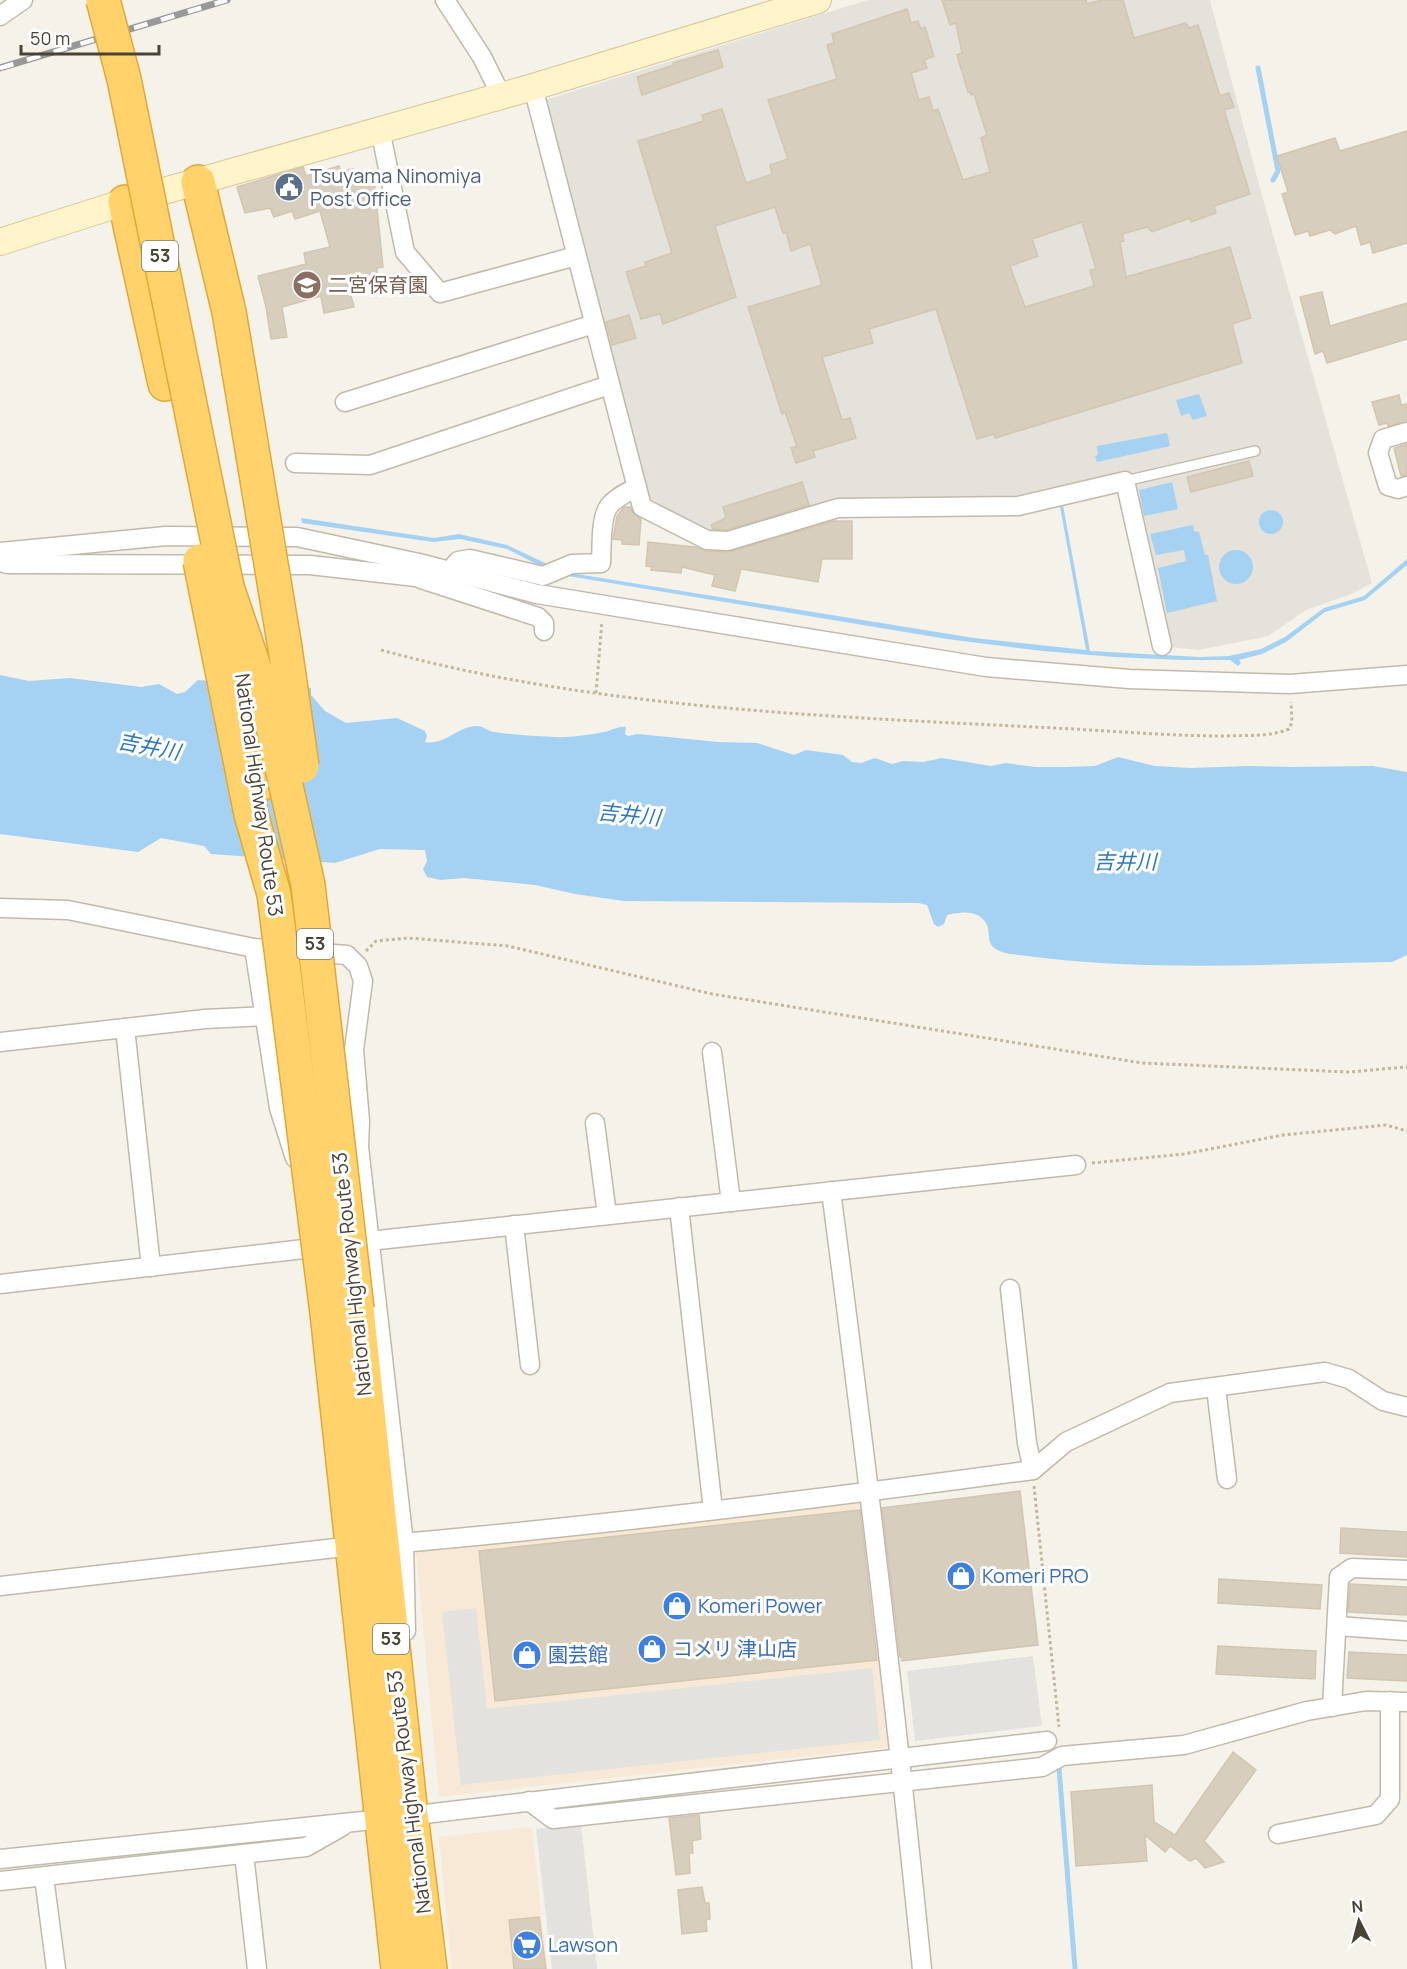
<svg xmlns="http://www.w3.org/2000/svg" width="1407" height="1969" viewBox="0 0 1407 1969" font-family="Manrope,'Noto Sans JP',sans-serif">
<rect width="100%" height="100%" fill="#f5f2ea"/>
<g fill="#f7e9d5">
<polygon points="861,1503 891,1747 439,1797 416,1552"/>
<polygon points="532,1827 547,1969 452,1969 439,1837"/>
</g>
<polygon fill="#e5e1db" points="868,0 1210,0 1261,192 1372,583 1351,594 1306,610 1268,636 1199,650 1171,647 1130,475 1017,500 835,504 728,536 709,535 646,501 545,100"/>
<g fill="#e4e2de">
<polygon points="476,1608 487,1709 872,1668 880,1740 461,1785 442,1612"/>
<polygon points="1033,1656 1042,1726 915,1741 907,1671"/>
<polygon points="581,1824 597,1969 552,1969 536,1829"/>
</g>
<g fill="#a5d1f3">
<polygon points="1199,394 1207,416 1193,420 1189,413 1181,416 1176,400"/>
<polygon points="1167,433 1170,446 1097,462 1095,456 1098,455 1097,446"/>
<polygon points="1172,482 1178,509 1144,516 1139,490"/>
<polygon points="1062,500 1090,651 1200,657 1229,656 1261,649 1285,637 1324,608 1364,596 1407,559 1407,565 1365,600 1325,612 1286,642 1262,654 1239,660 1241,663 1238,666 1230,660 1182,660 1114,657 1043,651 947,639 556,574 507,549 460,539 433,542 302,523 301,518 434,538 459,534 507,545 564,572 974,638 1086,650 1059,501"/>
<circle cx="1271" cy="522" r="12"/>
<polygon points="1193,525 1194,531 1199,532 1205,555 1208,555 1217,601 1167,613 1158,568 1186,561 1184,550 1156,555 1150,534"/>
<circle cx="1236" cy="567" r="17"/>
<path d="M0,675L29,681L70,678L141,687L159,684L177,694L185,692L198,680L311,688V695L325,711L346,723L397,718L425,731L427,736L425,742C444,746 458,726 477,726C483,726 488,731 494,732C513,735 534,736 554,737C571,738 587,735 604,732C612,731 617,726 626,727L625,734L628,736L638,734L718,742L757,743L794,755L806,750L843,755L852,762L861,763L875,758L892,764L903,761L923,762L942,758L991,766L1006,763L1035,767H1066L1095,766L1118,757L1155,766L1191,768L1248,766L1293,767L1373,766L1407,772V955L1392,962C1268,964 1142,972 1019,955C1010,954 1000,953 993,947C987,941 990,932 987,925C979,909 961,912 947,915L944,924L938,927L934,924L927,905L918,903L624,901L575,894L535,885L464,878L440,880L427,877L423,869L427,861L425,850L380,849L335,863L211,854L204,846L161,838L138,852L0,834Z"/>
</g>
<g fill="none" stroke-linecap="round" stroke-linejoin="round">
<g stroke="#a5d1f3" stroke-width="5">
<polyline points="1258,68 1278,171 1273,180"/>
<polyline points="1059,1768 1075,1969"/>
</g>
</g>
<g fill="#d7cebe" stroke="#d2c6b1" stroke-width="1.5" fill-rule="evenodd">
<path d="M942,0H1086L1087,4L1102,0H1123L1134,38L1186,23L1189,28L1198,25L1220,96L1229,93L1234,107L1224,110L1250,194L1214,206L1216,213L1191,222L1190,218L1152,232L1147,227L1122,234L1124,241L1120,242L1126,277L1230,247L1251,318L1232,324L1242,363L995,438L994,434L977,439L936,309L869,329L873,343L822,357L842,420L850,418L856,438L813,451L815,457L796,463L791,448L797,446L785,412L782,414L748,307L822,285L810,244L791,251L786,232L783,233L775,207L715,226L736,297L663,324L660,314L641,319L626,272L646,266L645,262L672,253L638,141L704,121L702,115L722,109L746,183L772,174L770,165L788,159L768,100L837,79L827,45L834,43L832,34L907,9L911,23L918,21L921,29L925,27L934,56L924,60L927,68L911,73L919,100L929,97L933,111L938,109L963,180L990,172L981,138L987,135L974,94L971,95L970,92H968L957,55L962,53L956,23L950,25ZM1082,222L1096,269L1090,270L1094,286L1025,307L1010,266L1038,256L1032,239Z"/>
<polygon points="718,50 723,67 642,95 637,77 674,65 673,63"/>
<polygon points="1407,131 1407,243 1373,253 1370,242 1361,245 1356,226 1335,234 1330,230 1310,236 1308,231 1295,235 1282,194 1288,192 1277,156 1335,138 1340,151"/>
<polygon points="339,166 341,171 353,169 354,172 362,172 363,180 374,180 383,267 377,268 377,278 347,281 354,307 324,313 321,296 282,307 287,337 271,339 266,307 258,276 306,264 304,253 330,247 320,211 295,219 292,211 274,217 270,208 245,213 237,187 303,167 306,176"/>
<polygon points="1322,292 1330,326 1407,303 1407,339 1327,363 1323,351 1315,354 1300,297"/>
<polygon points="629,315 636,338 612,345 606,322"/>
<polygon points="1399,395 1401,405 1407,404 1407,421 1388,426 1387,423 1379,425 1372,402"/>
<polygon points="1407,444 1407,475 1401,476 1394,448"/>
<polygon points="1249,461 1253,476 1191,492 1187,477"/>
<polygon points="802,482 809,505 727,530 713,529 711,525 726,518 723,507"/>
<polygon points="624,507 630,507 634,514 641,519 639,545 622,544 622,540 613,539 617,516"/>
<polygon points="833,521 852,521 852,559 822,559 818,582 741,569 735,591 712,586 715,575 682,567 681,573 651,570 652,567 646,566 648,542 695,547 706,551 728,552"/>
<polygon points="1020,1491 1038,1645 902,1661 902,1657 900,1657 882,1508"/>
<polygon points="860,1510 877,1660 495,1701 479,1551"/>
<polygon points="1341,1528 1407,1532 1407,1557 1340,1553"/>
<polygon points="1219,1579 1322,1585 1320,1609 1218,1603"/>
<polygon points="1350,1584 1407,1587 1407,1615 1348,1612"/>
<polygon points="1218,1646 1316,1651 1315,1679 1216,1674"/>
<polygon points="1349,1652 1407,1655 1407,1681 1347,1678"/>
<polygon points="1233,1752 1256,1770 1204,1841 1224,1862 1205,1868 1196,1858 1190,1861 1170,1846 1165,1852 1145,1835 1147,1861 1076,1866 1071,1792 1152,1785 1154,1822 1175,1835"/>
<polygon points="699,1815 701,1839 692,1841 693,1853 689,1853 690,1873 676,1875 669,1818"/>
<polygon points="702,1887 705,1903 709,1903 710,1919 706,1920 707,1931 682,1934 678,1890"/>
<polygon points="539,1917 546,1969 514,1969 509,1920"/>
</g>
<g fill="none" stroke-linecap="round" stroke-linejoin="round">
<g stroke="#c1baab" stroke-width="12">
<polyline id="lane" points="1125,481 1255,451"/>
</g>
<g stroke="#c1baab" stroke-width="21">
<g id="street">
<polyline points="445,0 482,57 501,95"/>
<polyline points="0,16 23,0"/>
<polyline points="533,87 642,507 707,540 728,541 838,508 1018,506 1125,481 1162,646"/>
<polyline points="380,129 405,252 440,293 576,256"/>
<polyline points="345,402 594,324"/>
<polyline points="1407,432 1383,439 1378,453 1388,486 1398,489 1407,486"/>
<polyline points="295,463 370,465 609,385"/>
<polyline points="0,552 166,536 297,537 419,563 537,594 986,667 1129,679 1290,684 1407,675"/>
<path d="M0,562L7,564L310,565L416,577L449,572L458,561L470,559L543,576L572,564L601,563C602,548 600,518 609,506C616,497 628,492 637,487"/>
<polyline points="421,579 538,617 544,623 544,631"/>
<polyline points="0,908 68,910 254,948 347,955 358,966 363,981 354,1050 360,1121 359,1147 404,1543 406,1631"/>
<polyline points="254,948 279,1108 295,1158"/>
<polyline points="125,1028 151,1267"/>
<polyline points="0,1042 205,1019 265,1016"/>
<polyline points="712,1052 731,1202"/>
<polyline points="595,1123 607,1215"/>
<path d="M831,1191C865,1450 896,1709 922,1969"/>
<polyline points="679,1207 713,1510"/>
<polyline points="514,1225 530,1365"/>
<polyline points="369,1241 1076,1165"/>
<polyline points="0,1284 304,1249"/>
<polyline points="1010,1289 1027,1443 1033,1470"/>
<polyline points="1216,1388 1227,1479"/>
<path d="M391,1544C606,1525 819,1499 1033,1470L1066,1442L1170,1393L1325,1372L1349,1379L1383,1401L1407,1407"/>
<polyline points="0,1586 353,1546"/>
<polyline points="1337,1626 1407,1631"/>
<polyline points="1332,1707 1339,1577 1352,1568 1407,1570"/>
<polyline points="529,1801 553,1819 1042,1767 1062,1756 1184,1745 1307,1711 1366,1701 1407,1702"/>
<polyline points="1278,1834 1376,1815 1390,1799 1390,1701"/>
<polyline points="244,1854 257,1969"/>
<polyline points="0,1859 382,1819 1047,1741"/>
<polyline points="44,1877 56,1969"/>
<polyline points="0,1881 306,1847 343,1826"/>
</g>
</g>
<g stroke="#d6c798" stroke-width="28">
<polyline id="secondary" points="0,242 125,202 533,87 818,0"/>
</g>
<g stroke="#e2a836" stroke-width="36">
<g id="highway">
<polyline points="198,182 229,312 239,371"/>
<polyline points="125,202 165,384"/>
<polyline points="237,646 259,785"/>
<polyline points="357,1309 411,1815 430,1969"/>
<polyline points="327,1313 398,1969"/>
</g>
</g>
<g stroke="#c3b79c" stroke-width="3" stroke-dasharray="3 3" stroke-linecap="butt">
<path d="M381,650C603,711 846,717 1074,729C1125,732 1176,736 1226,736C1248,735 1269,737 1289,729L1292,722L1291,702"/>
<polyline points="596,693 602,621"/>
<polyline points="366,951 376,941 408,938 508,946 712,994 1142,1063 1348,1072 1407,1067"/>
<polyline points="1092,1163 1184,1154 1283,1135 1386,1125 1407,1131"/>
<polyline points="1034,1486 1059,1727"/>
</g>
<use href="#lane" stroke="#fff" stroke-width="9"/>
<use href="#street" stroke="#fff" stroke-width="18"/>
<use href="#secondary" stroke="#fff4ca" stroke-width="26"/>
<use href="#highway" stroke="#ffd26b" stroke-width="33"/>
<g stroke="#989898" stroke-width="7">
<polyline id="rail" points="0,68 227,0"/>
</g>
<use href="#rail" stroke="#fff" stroke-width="4.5" stroke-dasharray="14" stroke-linecap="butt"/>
<g stroke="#e2a836" stroke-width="36" stroke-linecap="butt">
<g id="highway-bridge">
<polyline points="103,0 124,79 227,587 270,714 308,885 357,1309"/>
<polyline points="239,371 285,648 302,766"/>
<polyline points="200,561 251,814 274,894 327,1313"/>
</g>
</g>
<use href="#highway-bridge" stroke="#ffd26b" stroke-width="33"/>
</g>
<defs>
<g id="civic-disc" transform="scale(1.5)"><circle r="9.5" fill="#5c6f8a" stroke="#fff"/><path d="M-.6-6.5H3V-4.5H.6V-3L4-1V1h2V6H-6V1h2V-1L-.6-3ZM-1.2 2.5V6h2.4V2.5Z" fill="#fff"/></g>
<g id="school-disc" transform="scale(1.5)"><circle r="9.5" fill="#8d6e63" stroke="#fff"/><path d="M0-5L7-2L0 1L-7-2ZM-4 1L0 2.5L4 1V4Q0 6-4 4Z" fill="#fff"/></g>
<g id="shop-disc" transform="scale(1.5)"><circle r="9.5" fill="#3f7fe0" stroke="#fff"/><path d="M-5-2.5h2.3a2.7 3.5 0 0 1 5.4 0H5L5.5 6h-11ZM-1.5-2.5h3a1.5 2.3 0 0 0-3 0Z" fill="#fff"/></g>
<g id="supermarket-disc" transform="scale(1.5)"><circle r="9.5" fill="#3f7fe0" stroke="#fff"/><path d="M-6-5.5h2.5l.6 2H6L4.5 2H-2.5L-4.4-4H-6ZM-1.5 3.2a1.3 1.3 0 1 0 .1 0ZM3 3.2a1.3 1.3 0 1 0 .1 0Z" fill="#fff"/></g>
</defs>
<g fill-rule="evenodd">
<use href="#civic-disc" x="289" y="187"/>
<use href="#school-disc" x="307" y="285"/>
<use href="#shop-disc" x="961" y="1576"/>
<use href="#shop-disc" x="677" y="1606"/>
<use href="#shop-disc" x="652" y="1649"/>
<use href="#shop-disc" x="527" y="1655"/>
<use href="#supermarket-disc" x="527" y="1945"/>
</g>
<g text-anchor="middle" stroke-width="6" stroke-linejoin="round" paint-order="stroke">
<g fill="#fff" stroke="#807b73" stroke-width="1.5">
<rect x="142" y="241" width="36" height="30" rx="4.5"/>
<rect x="297" y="929" width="36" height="30" rx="4.5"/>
<rect x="373" y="1624" width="36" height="30" rx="4.5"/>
</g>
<g font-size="18" font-weight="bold" fill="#494337">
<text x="160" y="262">53</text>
<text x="315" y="950">53</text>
<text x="391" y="1645">53</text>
</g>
<g font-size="20" fill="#4e5e75" stroke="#fff" text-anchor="start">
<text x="310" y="183">Tsuyama Ninomiya<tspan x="310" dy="23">Post Office</tspan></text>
</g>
<g font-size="20" fill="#785e54" stroke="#fff" text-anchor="start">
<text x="328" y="292">二宮保育園</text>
</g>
<g font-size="20" fill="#494337" stroke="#fff">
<text transform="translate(259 795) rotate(82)" y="7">National Highway Route 53</text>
<text transform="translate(352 1274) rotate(-96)" y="7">National Highway Route 53</text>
<text transform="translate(409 1792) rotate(-97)" y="7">National Highway Route 53</text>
</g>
<g font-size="20" fill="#366cbe" stroke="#fff" text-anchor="start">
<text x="982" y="1583">Komeri PRO</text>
<text x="698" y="1613">Komeri Power</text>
<text x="673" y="1656">コメリ 津山店</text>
<text x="548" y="1662">園芸館</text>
<text x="548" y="1952">Lawson</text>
</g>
<g font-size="21" font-style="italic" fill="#2c7aba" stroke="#fff">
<text transform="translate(149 747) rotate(11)" y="7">吉井川</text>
<text transform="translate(629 815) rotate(6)" y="7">吉井川</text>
<text x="1125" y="869">吉井川</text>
</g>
</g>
<g transform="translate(1359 1921) rotate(354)" stroke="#ffffff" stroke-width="4.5" paint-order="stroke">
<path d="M0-4.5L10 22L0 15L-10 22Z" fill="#494337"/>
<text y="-9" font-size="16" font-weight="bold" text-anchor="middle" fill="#494337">N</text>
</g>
<path d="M21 45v9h138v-9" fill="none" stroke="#494337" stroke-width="3"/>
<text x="30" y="45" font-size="18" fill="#494337" stroke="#ffffff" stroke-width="4.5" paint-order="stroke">50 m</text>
</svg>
